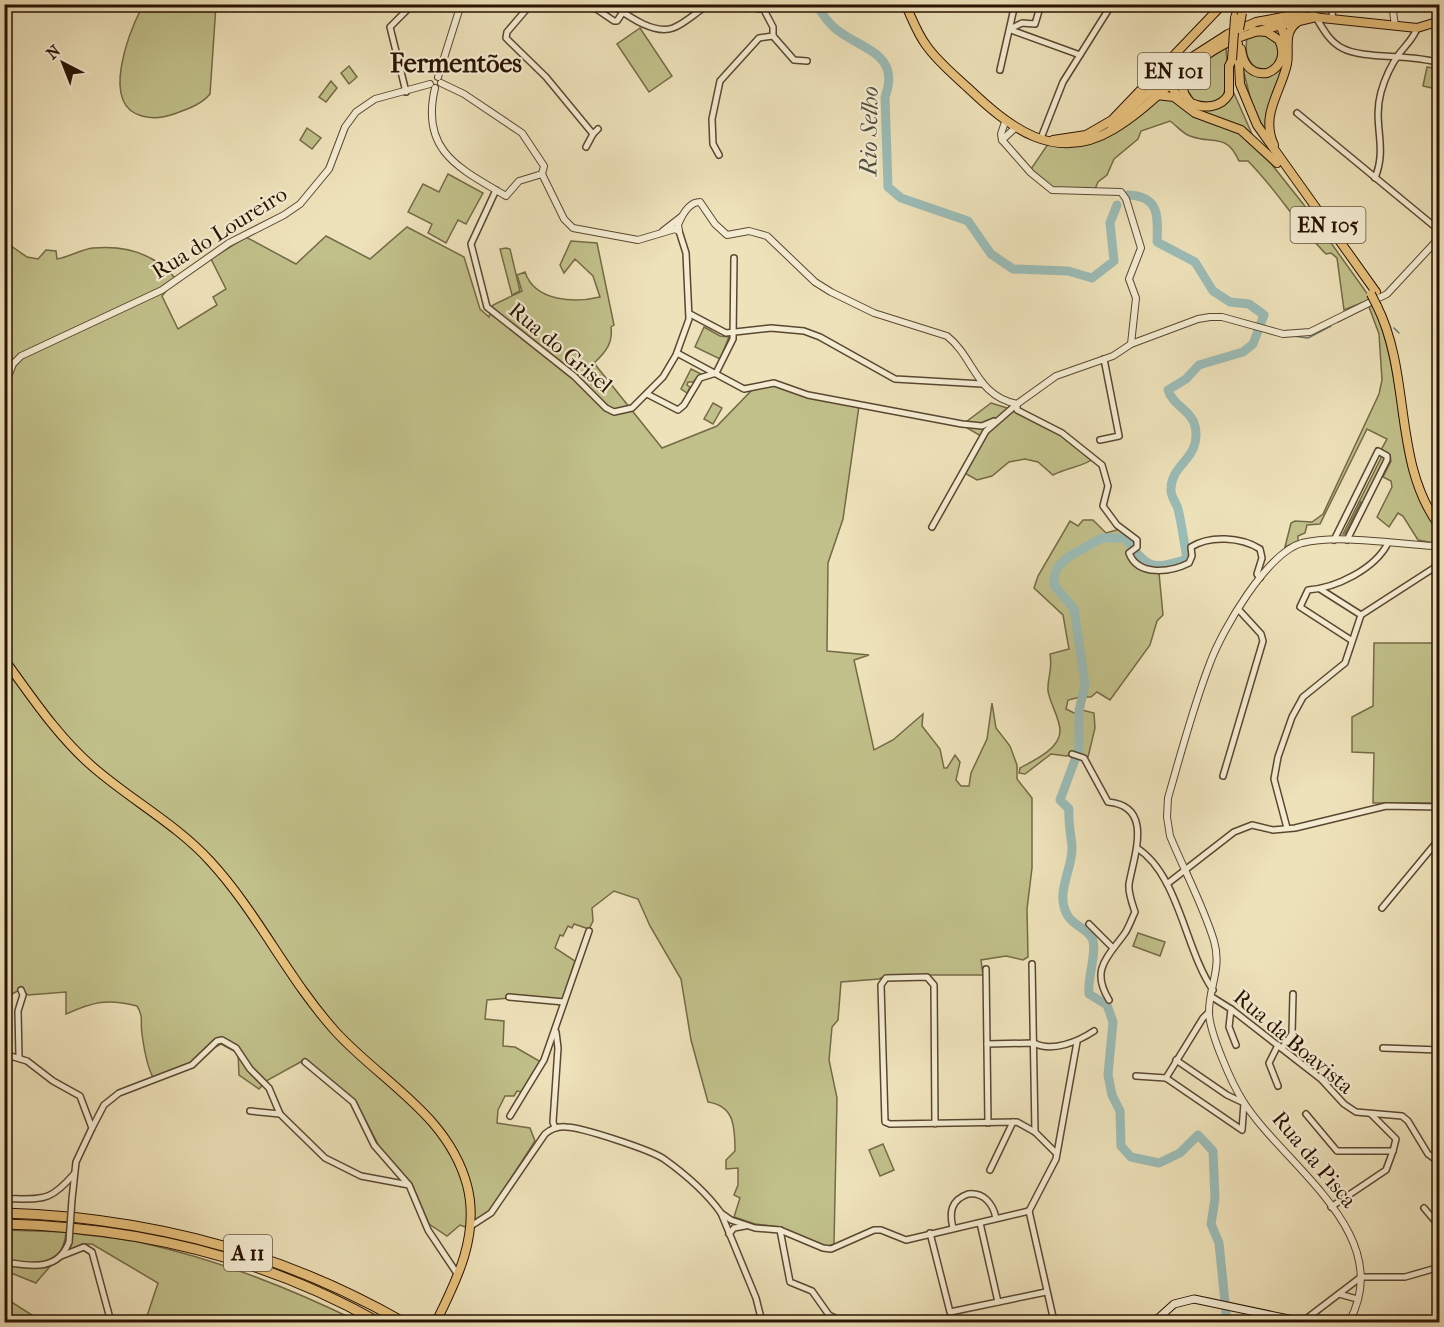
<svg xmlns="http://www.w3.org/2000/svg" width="1444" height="1327" viewBox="0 0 1444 1327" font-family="'IM FELL French Canon',serif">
<rect width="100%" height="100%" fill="#eee2ba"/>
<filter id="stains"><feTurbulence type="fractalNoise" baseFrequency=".00333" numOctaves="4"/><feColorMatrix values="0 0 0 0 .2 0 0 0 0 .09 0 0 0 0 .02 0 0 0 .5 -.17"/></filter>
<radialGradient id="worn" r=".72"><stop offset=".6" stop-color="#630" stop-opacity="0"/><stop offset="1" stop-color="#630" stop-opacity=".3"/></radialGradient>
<g fill="#c1c08a" stroke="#746a46" stroke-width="1.5">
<path d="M143,5H216L210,94C201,105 187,109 174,114C163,118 153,119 142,116C99,105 130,30 143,5Z"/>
<polygon points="640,28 672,76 649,92 617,44"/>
<path d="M1252,34L1269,36L1278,44L1279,60L1270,69L1257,70C1246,59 1245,52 1247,36Z"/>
<polygon points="1226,47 1228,76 1223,97 1211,103 1194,100 1185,87 1188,71"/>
<polygon points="1242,65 1250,72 1281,66 1284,68 1271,99 1266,133 1252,105"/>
<polygon points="349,66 357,77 349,84 341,73"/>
<polygon points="1427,67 1439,69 1436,89 1423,86"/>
<polygon points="331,81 337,88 326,102 319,97"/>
<polygon points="1233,91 1252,134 1198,112 1196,108 1202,110"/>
<path d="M1160,98L1174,100L1236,131L1261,151L1304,205L1371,299L1344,310L1337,258L1331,253L1326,254C1297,225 1277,190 1248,161H1239C1226,132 1213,145 1190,136C1183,134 1176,125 1170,121L1141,131L1138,139L1114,159L1107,175L1098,182L1095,189L1053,188L1031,169L1048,144C1097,150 1123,125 1160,98Z"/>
<polygon points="307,128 321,138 312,149 300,140"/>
<polygon points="448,174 483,193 466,224 458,220 446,243 428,233 432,224 408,212 423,184 439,192"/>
<path d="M407,227L464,257L480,309L489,317L493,305L522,291L517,275L525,272C535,302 575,303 600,297L593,276L575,259L564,273L560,265L571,241L597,243L614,325L611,327C613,343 606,352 594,363L662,448L717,426L752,390L772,385L859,406L843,519L828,563L827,651L869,655L854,660L874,750L893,740L923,714L922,726L940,749L944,768H947L955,755L960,762L956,780L961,786H969L971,773L987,739L992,703L996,728L1010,746L1017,765V779L1032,798V868L1027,909L1028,957L1023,960L1006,956L981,960L983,975H887L879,979L841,982L838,1020L832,1027L829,1060L837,1098L834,1244L826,1247L780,1227L755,1224L734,1217L740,1198L734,1195L738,1185V1168L726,1169V1160L735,1151C735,1128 735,1106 708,1102L691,1040L681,979L650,926L638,899L614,891L592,908L593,921L589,929L574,924L572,928L568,926L563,936L560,935L555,948L575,961L562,1002L532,996L487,1000L485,1019L504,1021L503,1046L515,1047L541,1062L522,1092L517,1091L514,1096H505L498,1110L497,1123L530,1128L535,1141L490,1211L465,1227L460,1225L447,1236L429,1224L412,1184L381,1150L356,1102L306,1059L266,1081L259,1089L239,1075L238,1053L221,1044L210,1050L194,1067L176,1071L155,1081C147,1069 144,1049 142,1034C140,1022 144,1017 137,1006C107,998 93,1002 66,1014V992L28,995L21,989L5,998L4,247L11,246L27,257L38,259L46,250L56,251L57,259C69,257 82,249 93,248C125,245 154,253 176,279L162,296L178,329L217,305L213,297L226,289L211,259L246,237L296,264L326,236L370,259Z"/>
<polygon points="506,248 510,249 520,291 512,295 500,249"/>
<path d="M1373,304C1399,365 1397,432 1418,494C1423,512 1439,525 1439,544L1418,540L1403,516L1398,513L1389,527L1377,517L1392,487L1391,481L1383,477L1391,461L1390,455L1381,450L1387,439L1367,429L1320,524L1307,525L1305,533L1298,536V541L1285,547L1291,523L1295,521L1312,522L1323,514L1379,394L1382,380L1379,334L1369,307Z"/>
<polygon points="704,327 720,336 729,337 720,359 695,347"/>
<polygon points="691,369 701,374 693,382 688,382 687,385 690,387 687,393 681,389"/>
<polygon points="713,403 722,408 713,424 704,419"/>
<path d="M991,403C1033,415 1059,431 1093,459C1082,467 1066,468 1053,475L1038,462L1025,459L1009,462L992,476L977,480L961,471L981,436L962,425Z"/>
<polygon points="1382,456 1385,459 1364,503 1361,502 1345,534 1343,534"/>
<path d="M1083,520H1093L1106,533L1120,529L1135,541L1136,545L1127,555L1141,568L1159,573L1163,615L1157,621L1150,645L1110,700L1097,692L1091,697H1080L1068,700L1066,709L1074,713L1082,710L1094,713L1095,728L1088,757L1073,753L1067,756L1051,754L1025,774L1019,773L1020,768C1033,761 1060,749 1060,731C1060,718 1050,704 1048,691C1047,677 1053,672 1050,654L1069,649L1063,615L1034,588L1038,576L1070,521L1078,526Z"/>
<polygon points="1374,643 1439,643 1440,774 1434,775 1435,803 1373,803 1374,753 1352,752 1352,717 1373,706"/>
<polygon points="1138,933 1165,942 1160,956 1133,946"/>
<polygon points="883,1144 894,1170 880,1176 869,1150"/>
<path d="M5,1230L66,1232C65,1253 48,1268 36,1283L11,1273L5,1284Z"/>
<path d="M73,1233C98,1237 123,1238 147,1244C222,1261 290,1288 359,1322H145L158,1283L92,1244H82L67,1252Z"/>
<polygon points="5,1298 43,1322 5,1322"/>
</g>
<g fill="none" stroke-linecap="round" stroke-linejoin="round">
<g stroke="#6d786f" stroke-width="1.5">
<polyline points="1338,322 1372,305"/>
<polyline points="1394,328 1399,333"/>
<polyline points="1293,336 1308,338 1331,326"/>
</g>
<g stroke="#9bbcb7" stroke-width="9">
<path d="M816,4C822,14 828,23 837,30C863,50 901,54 885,97L888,187L901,198L968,221L991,254L1013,269L1068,271L1092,278L1114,261L1110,223L1117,205"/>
<path d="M1128,195C1160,196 1158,217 1157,242L1195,262L1213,291L1230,302L1249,304L1264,315L1253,344L1243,352L1199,365L1186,379L1168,390C1173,406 1191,410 1195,426C1202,458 1172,463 1171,488C1170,497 1176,501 1178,509C1182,525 1184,542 1187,559C1150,571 1148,568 1125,538H1102L1068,557L1057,568L1054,578V585L1074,609L1085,684L1079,711V749L1060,800L1069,809C1068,823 1071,834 1072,847C1073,869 1054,894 1068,916C1073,925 1087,929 1092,938C1098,950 1087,978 1089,994L1107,1005L1113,1022L1108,1075L1112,1095L1120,1111L1121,1146L1131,1157L1159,1163L1180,1153L1198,1135L1213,1151L1215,1199L1211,1224L1219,1243L1227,1322"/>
</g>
<g stroke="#5a4730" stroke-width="8">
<g id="minor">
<polyline points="531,4 507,32 506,38 546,77 593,134 598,129"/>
<polyline points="589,4 614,21 617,21 623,12"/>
<path d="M611,4C627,15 653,35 673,28C686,23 697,11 710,4"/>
<polyline points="746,4 759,9 766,4"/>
<path d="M1306,4C1319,17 1324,39 1342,48C1364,60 1410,53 1440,63"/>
<polyline points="1435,4 1439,21"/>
<polyline points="1332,18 1333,4"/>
<polyline points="1012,28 1022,23 1035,24 1041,4"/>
<polyline points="1011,30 1080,55"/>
<polyline points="773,36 794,60 807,61"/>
<polyline points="1000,70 1015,4"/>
<polyline points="406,92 390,27 413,4"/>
<polyline points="1297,113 1440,231"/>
<polyline points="1041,138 1063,82 1112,4"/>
<polyline points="586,147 593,134"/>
<polyline points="719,155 713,144 712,119 720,81 759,38 773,36 773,27 763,8"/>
<path d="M1375,178C1388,146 1372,125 1381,92C1385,78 1391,65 1399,54C1405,46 1414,38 1417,28"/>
<polyline points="496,190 471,244 487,307 574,376 606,408 614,412 632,408 663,377 676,355 689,319 686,253 679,231"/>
<polyline points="690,314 726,333 771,328 804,331 820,337 895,379 982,384"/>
<polyline points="677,353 744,389 774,383 808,395 962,424 982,426 994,421"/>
<polyline points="647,394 678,410 684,405 700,378 716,373 733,339 734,258"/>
<polyline points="1100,440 1119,436 1104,359"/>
<path d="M932,527L986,431L1017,404V410L1062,433L1102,465L1108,486L1103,506L1117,525L1137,540V547L1129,553C1138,577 1171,572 1189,563L1192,556L1191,547C1210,535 1241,537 1260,549L1262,558L1257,574L1260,578"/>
<polyline points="1334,540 1378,451 1387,456 1387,460 1347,540"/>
<polyline points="1320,589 1361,615"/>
<path d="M1351,640L1300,607L1308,590C1336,588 1375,569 1388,543"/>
<path d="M1072,754L1084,758L1108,802C1154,806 1134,855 1129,884C1128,893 1132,903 1135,912C1132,918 1129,927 1125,933C1108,957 1090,969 1109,1000"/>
<polyline points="1223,776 1263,641 1261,634 1239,610"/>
<polyline points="1287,828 1274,779 1278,757 1292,717 1303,697 1345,663 1361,615 1440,564"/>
<path d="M1137,848C1179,875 1185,950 1213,990"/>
<polyline points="1167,884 1234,832 1252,825 1273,830 1295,828 1386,806 1440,807"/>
<polyline points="1382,908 1440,838"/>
<polyline points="1089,924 1112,947"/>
<polyline points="1032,964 1035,1132"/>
<polyline points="986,969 988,1123"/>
<polyline points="509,997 564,1002"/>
<polyline points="1212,997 1231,1009 1321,1079 1344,1104 1356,1112 1402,1116 1408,1121 1428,1154 1439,1162"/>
<polyline points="1231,1009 1229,1027 1236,1045"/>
<path d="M987,1044L1034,1043C1052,1053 1079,1041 1094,1031"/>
<polyline points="1282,1048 1292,1034 1293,994"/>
<polyline points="1383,1048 1440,1050"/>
<polyline points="4,1054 27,1061 53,1081 80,1096 92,1128 76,1162 72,1199"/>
<polyline points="19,1057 18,1011 23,995 21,990"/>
<polyline points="305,1062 353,1102 374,1145 408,1184"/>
<polyline points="1136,1076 1166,1078 1242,1130 1244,1103 1227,1095 1176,1060"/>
<polyline points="1166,1078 1203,1018 1209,1012"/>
<polyline points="1278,1086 1269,1063 1278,1045"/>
<polyline points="250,1111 280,1114"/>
<polyline points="1306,1114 1337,1151 1393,1151 1396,1139 1371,1114"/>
<polyline points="510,1116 544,1060 589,931"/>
<polyline points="935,1124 934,985 927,977 886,978 881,985 885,1122 890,1124 1017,1122 1035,1132 1056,1153"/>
<polyline points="92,1128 104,1105 119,1093 192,1065 217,1041 222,1040 236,1048 250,1069 269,1088 280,1114 325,1158 361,1176 409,1185 428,1230 458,1275"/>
<polyline points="555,1128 553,1122 558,1048 556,1032"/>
<polyline points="990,1170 1013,1122"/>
<path d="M4,1199C42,1198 48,1204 74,1174"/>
<polyline points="1331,1207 1386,1170 1393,1151"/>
<polyline points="1424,1208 1440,1227"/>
<polyline points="1029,1211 1056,1159 1077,1042"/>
<polyline points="1029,1211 1053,1317 1062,1322"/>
<polyline points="721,1213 731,1220 755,1228 780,1230 823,1248 831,1249 874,1230 881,1230 906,1240 1029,1211"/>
<polyline points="980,1223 998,1302"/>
<path d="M471,1226L491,1213L545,1134C551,1129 558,1126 566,1127C581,1127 651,1150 664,1159C685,1174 706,1192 721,1213L756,1298L762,1322"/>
<path d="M953,1228C949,1212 951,1200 968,1194C984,1192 993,1204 996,1218"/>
<polyline points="780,1230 790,1282 812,1291 829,1315 844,1322"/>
<polyline points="930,1233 950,1312 1046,1292"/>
<polyline points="729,1234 734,1228 745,1226"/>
<polyline points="61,1256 84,1247 92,1252 111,1322"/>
<path d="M4,1262C30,1266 58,1272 69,1242"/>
<polyline points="1339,1294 1357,1299"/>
<polyline points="1302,1322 1361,1277 1405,1277 1440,1267"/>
</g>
</g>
<g stroke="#5a4730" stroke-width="8">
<g id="tertiary">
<polyline points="1392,4 1395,26"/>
<polyline points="438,77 461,4"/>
<path d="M441,83L464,94L522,133L544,166L542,174L564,219L573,228L638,240L675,229L679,231L678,225C682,215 689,202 700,202L715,224L727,235L749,231L767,236L815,282L831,292L874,313L947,336C974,357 976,396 1017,404L1056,376L1113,356L1131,344L1136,298L1129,279L1141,248L1126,199L1121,192L1052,190L1031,173L1002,140L1001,134L1005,122"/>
<path d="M435,88C420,151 459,168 506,196L519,181L542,174"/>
<polyline points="1002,140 1015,128"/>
<polyline points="1438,230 1440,228"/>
<polyline points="663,231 681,217"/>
<polyline points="1131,344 1198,319 1210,317 1222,317 1283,334 1310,332 1387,294 1440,237"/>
<polyline points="4,387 13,364 21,356 162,290 229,243 284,215 300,204 329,169 345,127 356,112 375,99 430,84"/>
<path d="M1349,1322C1398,1234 1283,1165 1243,1101C1232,1084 1209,1032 1209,1012C1209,986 1222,969 1214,941C1203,905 1184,870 1170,836L1167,817L1168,798C1181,753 1193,707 1210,663C1222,630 1267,553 1302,543C1338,534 1396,544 1434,546L1440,549"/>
</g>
</g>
<g stroke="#281302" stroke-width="9">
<polyline id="secondary" points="1154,1322 1174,1304 1194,1299 1303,1322"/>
</g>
<g stroke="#281302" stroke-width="10">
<g id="primary">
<path d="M905,4C912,18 917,33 926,45C937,61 953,74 967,87C1009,127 1055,165 1114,129C1153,106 1181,68 1221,46C1252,29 1283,26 1316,17"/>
<polyline points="1111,125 1189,59 1228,34 1256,22 1293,15 1417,28 1440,21"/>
<path d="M4,659C31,696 58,737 93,767C131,800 176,824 210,861C258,913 288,979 336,1032C382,1082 448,1115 467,1185C480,1234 457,1280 436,1322"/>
</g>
</g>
<g stroke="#281302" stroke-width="10">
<g id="trunk">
<polyline points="1235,18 1239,4"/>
<polyline points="1262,21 1279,22 1286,40"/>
<polyline points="1238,44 1240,84 1257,125 1376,292"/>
<path d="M1241,49C1243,64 1251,75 1267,73C1281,68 1286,54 1279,40L1267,32L1253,31"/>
<path d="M1192,65C1181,77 1178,90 1191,103C1204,109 1221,108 1229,94V66L1232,60"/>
<polyline points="1177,69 1168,81 1178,97"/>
<polyline points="1156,95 1174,97 1195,113 1241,130 1277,163"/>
<polyline points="1053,140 1086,135 1112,120 1223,4"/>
<path d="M1274,145C1260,115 1281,92 1287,64C1290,47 1282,32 1299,21"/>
<path d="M1377,306C1412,376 1392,463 1440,527"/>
</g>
</g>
<g stroke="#281302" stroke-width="11">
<g id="motorway">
<path d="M4,1213C145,1217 281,1252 403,1322"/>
<path d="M4,1224C135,1227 263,1257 378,1322"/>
</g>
</g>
<use href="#minor" stroke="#f4ecd2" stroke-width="5"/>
<use href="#tertiary" stroke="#f4ecd2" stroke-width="6"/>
<use href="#secondary" stroke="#f4ecd2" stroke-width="7"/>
<use href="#primary" stroke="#e7c17d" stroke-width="8"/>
<use href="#trunk" stroke="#e7c17d" stroke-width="8"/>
<use href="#motorway" stroke="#e7c17d" stroke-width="9"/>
<g stroke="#5a4730" stroke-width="8" stroke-linecap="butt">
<polyline id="minor-bridge" points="69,1242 72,1199"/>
</g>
<g stroke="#281302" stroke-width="10" stroke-linecap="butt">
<g id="trunk-bridge">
<polyline points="1239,29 1242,13"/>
<polyline points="1232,60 1235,18"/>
<polyline points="1371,294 1377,306"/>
</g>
</g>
<use href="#minor-bridge" stroke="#f4ecd2" stroke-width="5"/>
<use href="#trunk-bridge" stroke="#e7c17d" stroke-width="8"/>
</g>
<g text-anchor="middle" stroke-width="4.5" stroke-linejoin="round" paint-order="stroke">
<g fill="#f4ecd2" stroke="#655440" stroke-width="1.5">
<rect x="1138" y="53" width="72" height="36" rx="4.5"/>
<rect x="1290.5" y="207" width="75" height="36" rx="4.5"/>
<rect x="224" y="1235" width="48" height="36" rx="4.5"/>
</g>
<g font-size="21" font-weight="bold" fill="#281302">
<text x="1174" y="78">EN 101</text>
<text x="1328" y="232">EN 105</text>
<text x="248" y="1260">A 11</text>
</g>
<g font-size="22" fill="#281302" stroke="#f4ecd2">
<text transform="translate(219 232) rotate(-32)" y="8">Rua do Loureiro</text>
<text transform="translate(561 347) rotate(40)" y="8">Rua do Grisel</text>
<text transform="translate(1294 1041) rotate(40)" y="8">Rua da Boavista</text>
<text transform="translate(1315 1159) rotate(50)" y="8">Rua da Pisca</text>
</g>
<g font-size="24" font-style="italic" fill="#504e41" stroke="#f4ecd2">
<text transform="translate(869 131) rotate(-89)" y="8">Rio Selho</text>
</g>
<g font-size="26" font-weight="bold" fill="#281302" stroke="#f4ecd2">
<text x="456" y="72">Fermentões</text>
</g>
</g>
<rect width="1444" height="1327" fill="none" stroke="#eee2ba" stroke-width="24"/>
<rect x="6" y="6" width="1432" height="1315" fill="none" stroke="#281302" stroke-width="3"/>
<rect x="12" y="12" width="1420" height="1303" fill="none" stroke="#281302" stroke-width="1.5"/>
<g transform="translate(63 63) rotate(318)" stroke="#f4ecd2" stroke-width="4.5" paint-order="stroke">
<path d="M0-4.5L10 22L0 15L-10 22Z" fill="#281302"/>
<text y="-9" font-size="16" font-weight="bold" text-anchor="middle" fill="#281302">N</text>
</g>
<rect width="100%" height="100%" filter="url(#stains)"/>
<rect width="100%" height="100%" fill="url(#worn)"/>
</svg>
